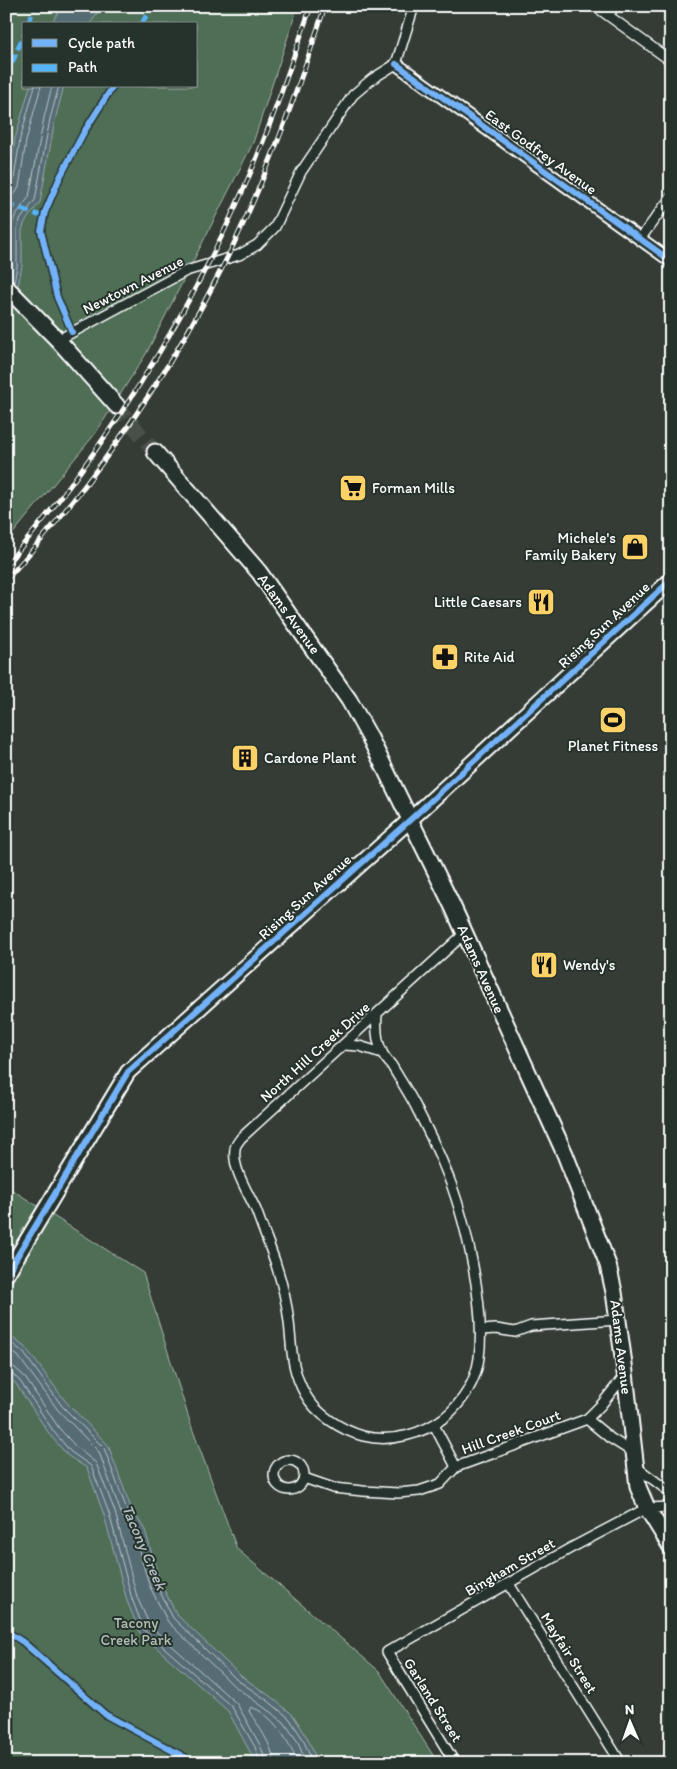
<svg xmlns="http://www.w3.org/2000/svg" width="677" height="1769" viewBox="0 0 677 1769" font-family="Itim,sans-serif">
<rect width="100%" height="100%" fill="#343c35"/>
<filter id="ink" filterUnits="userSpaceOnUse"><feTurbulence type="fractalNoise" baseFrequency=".02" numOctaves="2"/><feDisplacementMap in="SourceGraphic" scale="10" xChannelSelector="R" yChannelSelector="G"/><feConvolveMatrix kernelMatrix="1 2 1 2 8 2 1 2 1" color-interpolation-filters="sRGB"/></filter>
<g filter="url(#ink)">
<g fill="#506e57" stroke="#a8b6ab" fill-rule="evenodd">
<path d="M6,6H298L253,143L146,354L95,434L6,542ZM24,24H196V86H24Z"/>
<polygon points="6,1186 143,1273 192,1428 237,1549 379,1671 438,1763 6,1763"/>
</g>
<g fill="#556c74" stroke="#99a7ac">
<polygon points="62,6 102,6 90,24 51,24"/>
<polygon points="30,86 64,86 55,120 40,202 25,222 22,230 22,266 18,286 6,305 6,190 9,185 15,139"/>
<polygon points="6,1333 26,1348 66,1402 108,1445 131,1508 145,1530 160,1582 177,1615 241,1676 270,1696 293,1715 307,1737 318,1763 256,1763 228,1711 140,1633 127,1601 104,1515 87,1468 68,1456 50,1435 16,1384 6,1375"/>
</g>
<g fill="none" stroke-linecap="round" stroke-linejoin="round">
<g stroke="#bbc4c7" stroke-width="1">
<polyline points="6,189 11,189 13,185 20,139 35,86"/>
<polyline points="6,196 15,194 19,187 26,141 41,86"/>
<polyline points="8,279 11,265 11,227 15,216 29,197 44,118 52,86"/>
<polyline points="14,282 17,266 17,229 20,220 35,200 50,119 59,86"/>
<polyline points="6,1339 23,1352 62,1406 104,1448 127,1510 140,1532 156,1584 173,1618 237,1680 267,1700 289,1718 303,1739 313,1763"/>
<polyline points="6,1347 18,1356 58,1410 99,1452 121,1513 134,1535 150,1587 168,1622 233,1685 284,1722 298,1742 306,1763"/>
<polyline points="6,1365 14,1367 24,1376 59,1428 76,1447 96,1463 115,1512 137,1597 150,1626 237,1704 260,1745 267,1763"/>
<polyline points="6,1372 11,1373 20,1381 54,1432 71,1452 91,1466 109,1513 132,1599 144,1630 232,1707 255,1747 260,1763"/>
<path d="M274,1763C273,1745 258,1726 249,1711L251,1707C273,1714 290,1743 298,1763"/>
</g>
<polyline stroke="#485049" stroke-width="15" stroke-dasharray="15 8" stroke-linecap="butt" points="117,406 155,452"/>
<g stroke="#fff" stroke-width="12">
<g id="minor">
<polyline points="595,6 671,61"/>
<polyline points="608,15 615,6"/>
<polyline points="640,239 671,197"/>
<polyline points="58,340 186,271 239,255 257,245 275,227 301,172 353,95 372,79 396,64 414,6"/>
<path d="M377,1014C376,1027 376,1040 382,1052C384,1057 389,1062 392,1066C400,1080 409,1093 416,1107C426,1127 436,1146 444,1166C465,1215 486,1306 479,1358C476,1381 463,1402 445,1417C423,1434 392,1443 363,1436C341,1430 316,1414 305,1394C291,1369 292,1349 289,1322C286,1295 278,1268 268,1242C264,1232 260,1221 256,1210C248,1192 232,1169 235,1149C235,1145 239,1141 241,1138L465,933"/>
<polyline points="344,1045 359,1046 382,1053"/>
<polyline points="481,1330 496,1329 515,1332 531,1326 618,1320"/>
<polyline points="625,1375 601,1405 587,1419 610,1438 634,1453"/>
<polyline points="434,1425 456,1467"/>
<circle cx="289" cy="1475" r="15"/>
<polyline points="635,1466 671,1493"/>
<polyline points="304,1478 333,1488 363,1491 398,1493 419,1491 440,1484 456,1467 587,1419"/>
<polyline points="509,1584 621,1763"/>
<polyline points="455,1763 387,1652 569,1549 647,1508 671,1507"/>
</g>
</g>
<g stroke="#fff" stroke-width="15">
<polyline id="tertiary" points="396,64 671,261"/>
</g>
<g stroke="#fff" stroke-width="18">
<polyline id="secondary" points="6,1275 128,1072 411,819 671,580"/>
</g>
<g stroke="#fff" stroke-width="19">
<g id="trunk">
<polyline points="6,287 58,340 117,406"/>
<polyline points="155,452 259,572 349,700 369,736 452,905 565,1154 608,1265 614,1292 624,1364 638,1487 647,1508 671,1547"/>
</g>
</g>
<use href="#minor" stroke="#26332d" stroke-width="9"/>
<use href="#tertiary" stroke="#26332d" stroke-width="11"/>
<use href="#secondary" stroke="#26332d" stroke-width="14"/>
<use href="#trunk" stroke="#26332d" stroke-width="15"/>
<g stroke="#fff" stroke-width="5">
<g id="rail">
<path d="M6,565C103,452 184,324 244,188C270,129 290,67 311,6"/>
<path d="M6,580C91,486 164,383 221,270C264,185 296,96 325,6"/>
</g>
</g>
<use href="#rail" stroke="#26332d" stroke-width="3" stroke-dasharray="9" stroke-linecap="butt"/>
<g stroke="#56b5f8" stroke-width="5" stroke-dasharray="10 5" stroke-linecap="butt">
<polyline points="28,24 35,6"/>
<polyline points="142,24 151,6"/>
<polyline points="6,77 24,34"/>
<polyline points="6,204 44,217"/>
</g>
<g stroke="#26332d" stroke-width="9">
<g id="cycleway">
<polyline points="396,64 671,261"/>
<polyline points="72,332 57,297 41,231 45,212 60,177 84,132 113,86"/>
<polyline points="6,1275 128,1072 411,819 671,580"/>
<polyline points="6,1631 23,1642 106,1715 188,1759 192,1763"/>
</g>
</g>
<use href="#cycleway" stroke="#73b2f8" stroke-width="6"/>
</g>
</g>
<defs>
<g id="supermarket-square" transform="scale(1.4375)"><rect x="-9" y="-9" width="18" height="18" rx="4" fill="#ffd166" stroke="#26332d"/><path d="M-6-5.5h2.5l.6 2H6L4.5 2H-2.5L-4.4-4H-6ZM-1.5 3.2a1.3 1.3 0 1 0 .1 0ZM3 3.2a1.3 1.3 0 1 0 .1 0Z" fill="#111"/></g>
<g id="shop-square" transform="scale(1.4375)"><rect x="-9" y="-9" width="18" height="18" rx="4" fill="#ffd166" stroke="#26332d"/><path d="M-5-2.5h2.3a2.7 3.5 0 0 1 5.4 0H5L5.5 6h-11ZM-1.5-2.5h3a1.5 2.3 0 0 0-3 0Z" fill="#111"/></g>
<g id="restaurant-square" transform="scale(1.4375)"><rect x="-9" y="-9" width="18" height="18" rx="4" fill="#ffd166" stroke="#26332d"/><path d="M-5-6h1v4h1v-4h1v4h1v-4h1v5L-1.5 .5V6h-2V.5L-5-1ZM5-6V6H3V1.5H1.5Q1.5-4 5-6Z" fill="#111"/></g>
<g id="pharmacy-square" transform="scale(1.4375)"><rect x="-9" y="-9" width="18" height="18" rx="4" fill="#ffd166" stroke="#26332d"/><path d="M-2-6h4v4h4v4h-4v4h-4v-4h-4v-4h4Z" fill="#111"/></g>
<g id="stadium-square" transform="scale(1.4375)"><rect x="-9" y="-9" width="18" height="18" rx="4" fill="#ffd166" stroke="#26332d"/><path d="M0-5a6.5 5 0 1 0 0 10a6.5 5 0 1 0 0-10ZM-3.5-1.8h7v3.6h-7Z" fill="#111"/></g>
<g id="building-square" transform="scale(1.4375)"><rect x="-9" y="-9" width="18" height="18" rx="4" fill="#ffd166" stroke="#26332d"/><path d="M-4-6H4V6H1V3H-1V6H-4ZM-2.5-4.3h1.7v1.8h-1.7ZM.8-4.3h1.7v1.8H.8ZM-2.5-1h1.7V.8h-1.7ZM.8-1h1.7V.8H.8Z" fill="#111"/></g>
</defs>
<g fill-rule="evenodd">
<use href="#supermarket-square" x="353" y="488"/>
<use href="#shop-square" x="635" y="547"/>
<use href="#restaurant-square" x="541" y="602"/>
<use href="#pharmacy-square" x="445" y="657"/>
<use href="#stadium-square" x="613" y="720"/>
<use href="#building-square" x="245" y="758"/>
<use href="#restaurant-square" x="544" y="965"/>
</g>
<g text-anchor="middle" stroke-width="4" stroke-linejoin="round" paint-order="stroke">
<g font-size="15" fill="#fff" stroke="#26332d">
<text transform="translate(541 152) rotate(36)" y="5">East Godfrey Avenue</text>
<text transform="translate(133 285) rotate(-27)" y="5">Newtown Avenue</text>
<text transform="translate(289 614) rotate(54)" y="5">Adams Avenue</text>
<text transform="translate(604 625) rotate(-43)" y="5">Rising Sun Avenue</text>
<text transform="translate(305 897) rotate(-42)" y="5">Rising Sun Avenue</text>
<text transform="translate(481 969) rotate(66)" y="5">Adams Avenue</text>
<text transform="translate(315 1052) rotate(-42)" y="5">North Hill Creek Drive</text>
<text transform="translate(621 1347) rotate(83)" y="5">Adams Avenue</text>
<text transform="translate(511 1432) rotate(-20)" y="5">Hill Creek Court</text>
<text transform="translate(510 1567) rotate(-30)" y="5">Bingham Street</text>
<text transform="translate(569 1653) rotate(58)" y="5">Mayfair Street</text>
<text transform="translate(433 1700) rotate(58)" y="5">Garland Street</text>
</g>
<g font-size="15" fill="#fff" stroke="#26332d" text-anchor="start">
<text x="372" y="493">Forman Mills</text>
<text x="616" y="543" text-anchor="end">Michele's<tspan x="616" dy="17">Family Bakery</tspan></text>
<text x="522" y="607" text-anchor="end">Little Caesars</text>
<text x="464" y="662">Rite Aid</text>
<text x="613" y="751" text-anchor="middle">Planet Fitness</text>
<text x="264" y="763">Cardone Plant</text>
<text x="563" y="970">Wendy's</text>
</g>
<g font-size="15" fill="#b0beb3" stroke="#26332d">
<text x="136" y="1628">Tacony<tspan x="136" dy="17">Creek Park</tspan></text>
</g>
<g font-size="16" font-style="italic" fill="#b2bdc0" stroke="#26332d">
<text transform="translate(145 1547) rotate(67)" y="6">Tacony Creek</text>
</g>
</g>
<rect width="677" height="1769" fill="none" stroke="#26332d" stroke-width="25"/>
<rect x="12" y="12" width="652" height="1744" fill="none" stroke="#fff" stroke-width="2" filter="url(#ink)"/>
<rect x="22" y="22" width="175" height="65" fill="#26332d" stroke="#7d8581"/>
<rect x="32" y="39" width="25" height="8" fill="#73b2f8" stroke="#7d8581"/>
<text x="68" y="48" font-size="15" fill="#ffffff">Cycle path</text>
<rect x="32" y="64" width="25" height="8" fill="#56b5f8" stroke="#7d8581"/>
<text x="68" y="72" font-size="15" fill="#ffffff">Path</text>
<g transform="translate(630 1722) rotate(358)" stroke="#26332d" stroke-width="4" paint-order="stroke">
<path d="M0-4L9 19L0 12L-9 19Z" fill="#ffffff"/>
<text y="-8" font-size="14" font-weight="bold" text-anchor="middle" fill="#ffffff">N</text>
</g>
</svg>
